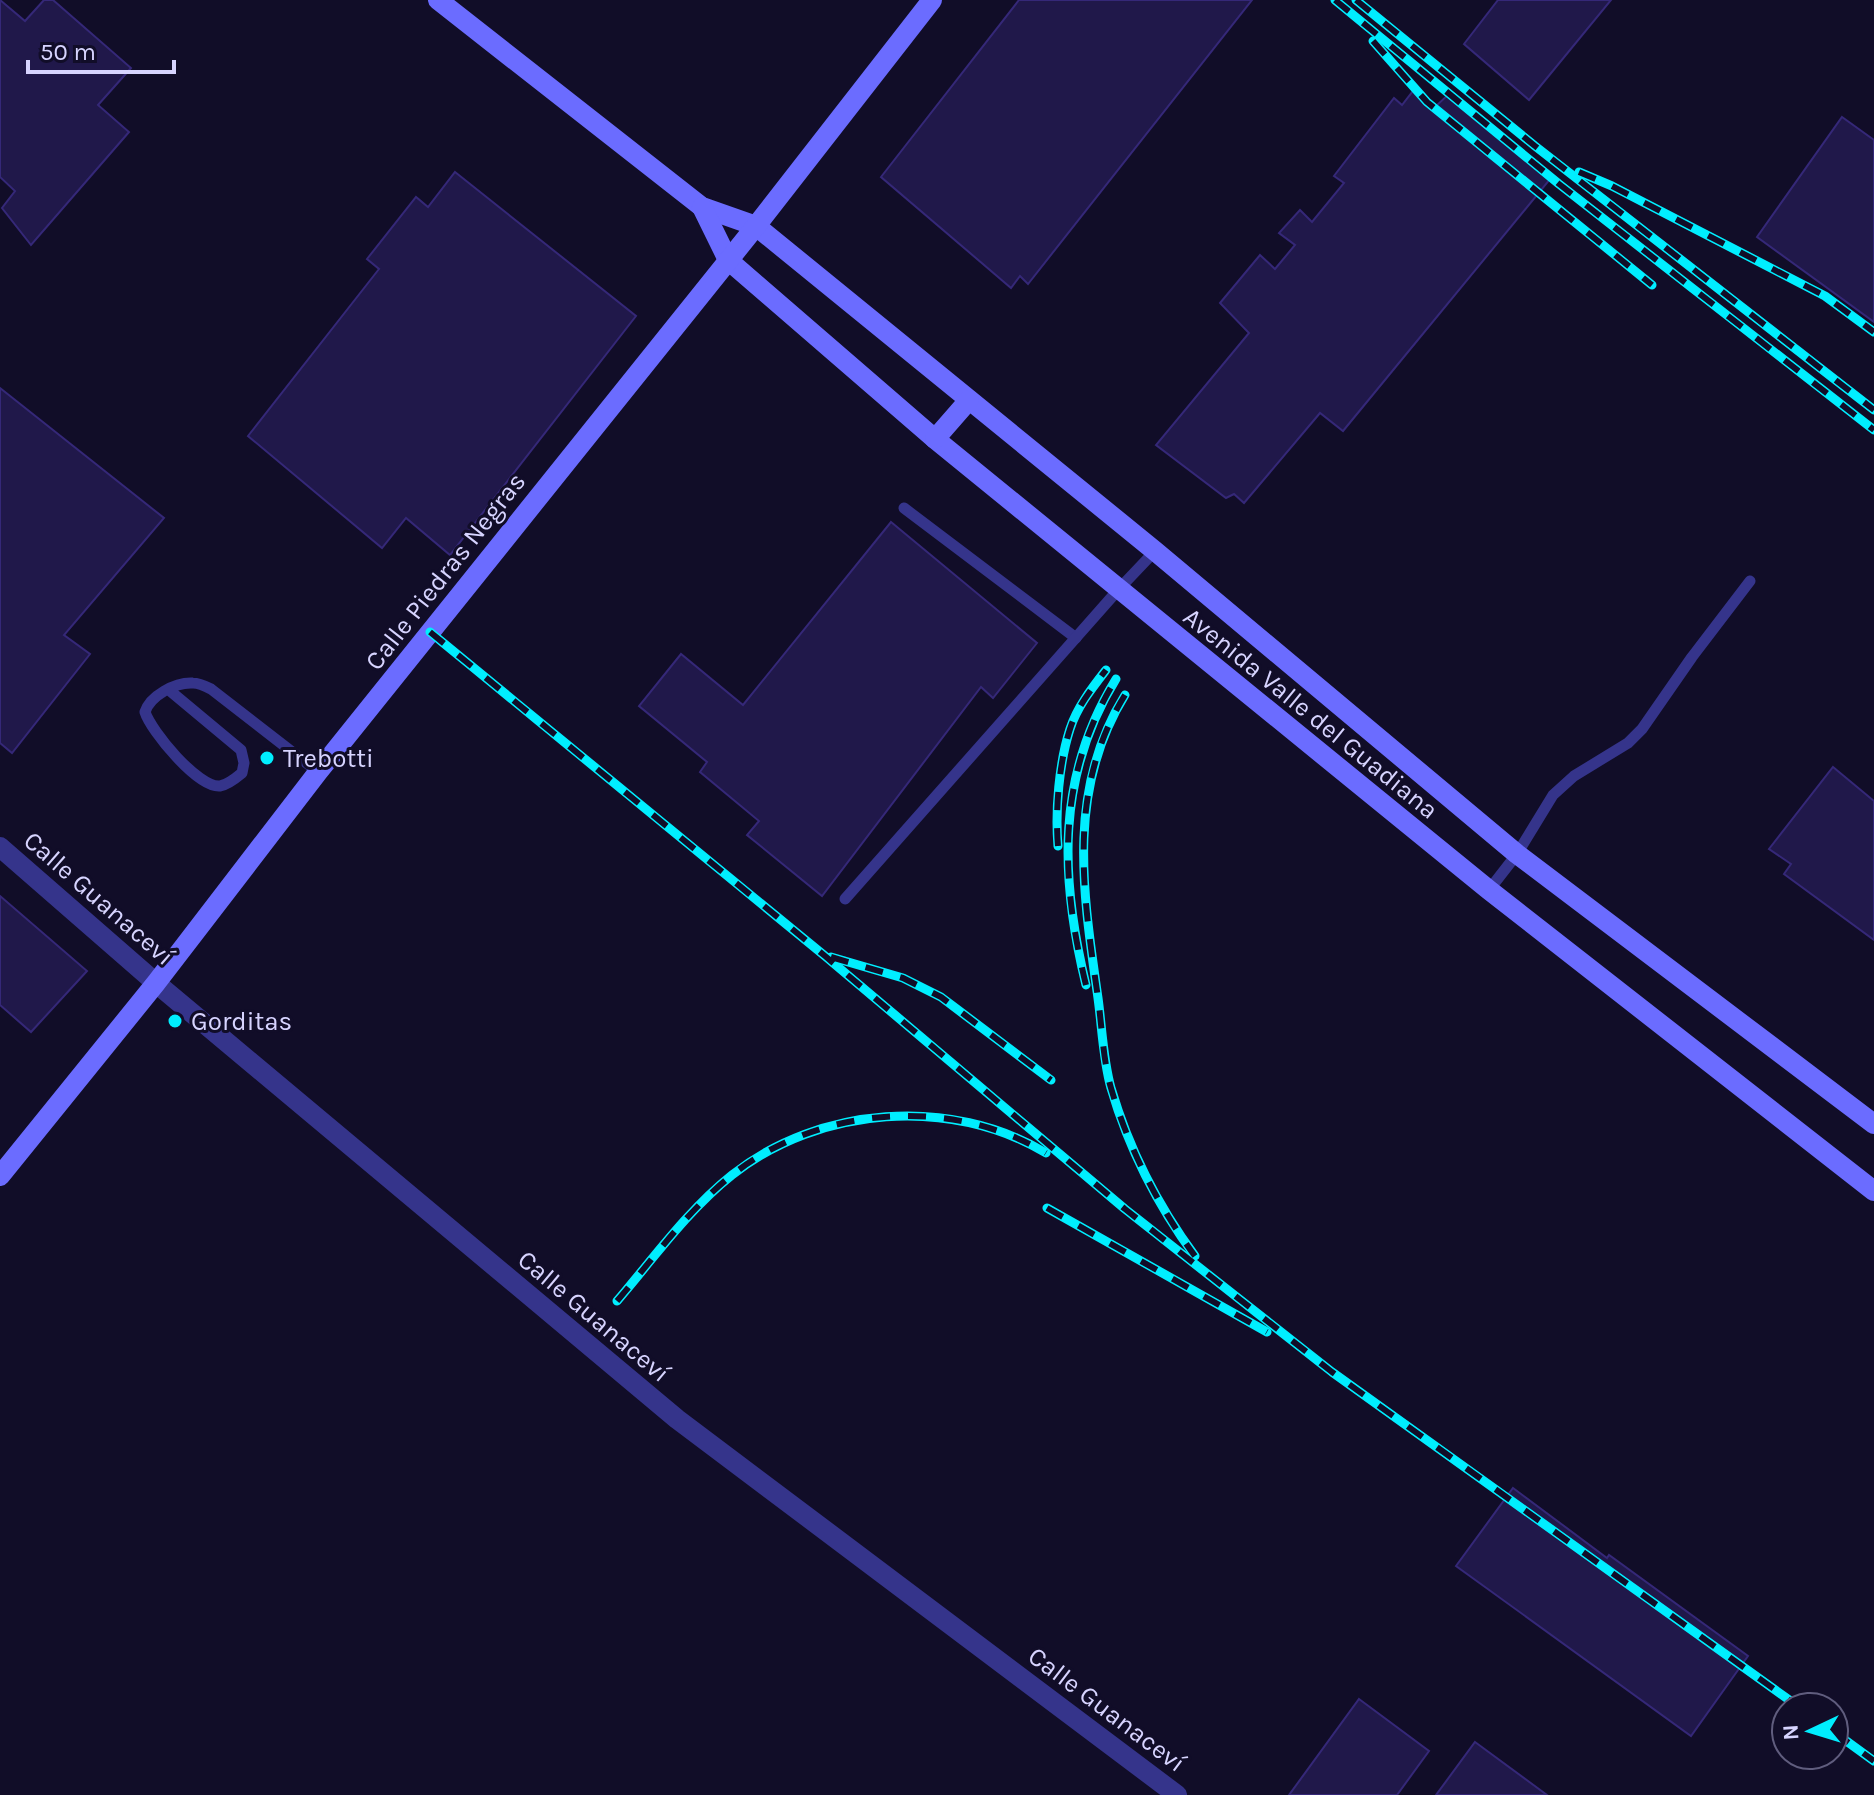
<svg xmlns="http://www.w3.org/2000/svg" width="1874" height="1795" viewBox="0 0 1874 1795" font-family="Karla,sans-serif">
<rect width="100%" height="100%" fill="#110d28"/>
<g fill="#20184a" stroke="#352878" stroke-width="2">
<polygon points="0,0 25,21 44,0 53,0 131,68 98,105 129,132 31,245 2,208 15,191 0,177"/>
<polygon points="1019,0 1252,0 1028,284 1020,276 1011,288 881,177"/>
<polygon points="1498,0 1611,0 1529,100 1464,44"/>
<polygon points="1413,91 1435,107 1450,93 1551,178 1343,431 1320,413 1244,503 1234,494 1226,498 1156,445 1249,333 1220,303 1260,255 1275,269 1295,245 1279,233 1300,210 1312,222 1344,183 1334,176 1394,98 1402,105"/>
<polygon points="1842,117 1874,140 1874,322 1757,237"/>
<polygon points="455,172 636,316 450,555 406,518 382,548 248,436 379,269 367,259 416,197 428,207"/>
<polygon points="0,388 164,518 64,635 90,654 12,753 0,743"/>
<polygon points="891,522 1037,643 993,698 981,687 822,896 747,835 759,821 700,772 707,762 639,706 681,654 743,705"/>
<polygon points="1833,767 1874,801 1874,940 1784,874 1791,864 1769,849"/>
<polygon points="0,896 87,971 31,1032 0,1005"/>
<polygon points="1513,1488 1607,1558 1609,1555 1748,1656 1691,1736 1456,1566"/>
<polygon points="1359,1699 1429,1751 1397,1795 1289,1795"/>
<polygon points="1475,1742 1547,1795 1436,1795"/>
</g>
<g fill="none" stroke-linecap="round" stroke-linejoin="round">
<g stroke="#35348b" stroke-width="11">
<polyline points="904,508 1076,638"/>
<path d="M169,690L241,750L244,763L242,773C236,778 227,785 220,786C198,788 151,731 145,712C150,696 175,682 193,683C199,683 205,686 211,689L318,772"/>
<polyline points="1489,890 1517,854 1553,795 1574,776 1628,743 1642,729 1692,657 1750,581"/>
<polyline points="845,899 1118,590 1155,551"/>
</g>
<polyline stroke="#35348b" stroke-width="20" points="0,847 156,983 677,1419 1177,1795"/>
<g stroke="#6b6cff" stroke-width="20">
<polyline points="438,0 702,207 756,226 1155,551 1517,854 1874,1124"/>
<polyline points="702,207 728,260 935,439 1489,890 1874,1191"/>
<polyline points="935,439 969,400"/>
<polyline points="0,1176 156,983 318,772 756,226 932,0"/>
</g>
<g stroke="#0ef" stroke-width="9">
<g id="rail">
<polyline points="1335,0 1559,184 1874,430"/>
<polyline points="1356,0 1535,146 1874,410"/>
<polyline points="1373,41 1427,102 1652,285"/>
<polyline points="1579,172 1612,186 1825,296 1874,332"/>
<polyline points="430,632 825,956 1125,1209 1332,1372 1799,1707"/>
<path d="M1125,695C1066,790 1083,893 1098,998C1102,1027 1103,1060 1111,1088C1129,1149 1158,1206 1195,1256"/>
<path d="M1058,846C1055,811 1059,763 1070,729C1077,707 1092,688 1106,670"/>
<polyline points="831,957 903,978 941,997 1051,1080"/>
<path d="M1086,985C1060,878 1056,776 1116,679"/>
<polyline points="1047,1208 1267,1332"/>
<path d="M617,1301C653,1259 688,1210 732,1175C819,1106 951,1096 1046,1153"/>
<polyline points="1834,1732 1874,1761"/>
</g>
</g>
<use href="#rail" stroke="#110d28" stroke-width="6" stroke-dasharray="18" stroke-linecap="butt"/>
</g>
<g fill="#0ef" stroke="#110d28" stroke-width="3">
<circle cx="267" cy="758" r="8"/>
<circle cx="175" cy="1021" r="8"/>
</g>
<g text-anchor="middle" stroke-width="6" stroke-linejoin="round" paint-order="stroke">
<g font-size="26" fill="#d7d4ff" stroke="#110d28">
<text transform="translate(445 571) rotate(-52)" y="9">Calle Piedras Negras</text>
<text transform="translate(1311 713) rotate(39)" y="9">Avenida Valle del Guadiana</text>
<text transform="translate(99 898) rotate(41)" y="9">Calle Guanaceví</text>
<text transform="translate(594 1316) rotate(40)" y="9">Calle Guanaceví</text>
<text transform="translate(1107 1709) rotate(37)" y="9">Calle Guanaceví</text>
</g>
<g font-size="26" fill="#d7d4ff" stroke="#110d28" text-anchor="start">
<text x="283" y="767">Trebotti</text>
<text x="191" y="1030">Gorditas</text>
</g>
</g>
<g transform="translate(1810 1731) rotate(266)"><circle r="38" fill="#110d28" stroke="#605d7e" stroke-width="2"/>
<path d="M0-6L14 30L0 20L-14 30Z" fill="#00eeff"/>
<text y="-12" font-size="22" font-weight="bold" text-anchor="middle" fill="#d7d4ff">N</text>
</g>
<path d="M28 60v12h146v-12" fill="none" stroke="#d7d4ff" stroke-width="4"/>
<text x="40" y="60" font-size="24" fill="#d7d4ff" stroke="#110d28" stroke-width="6" paint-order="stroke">50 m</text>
</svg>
